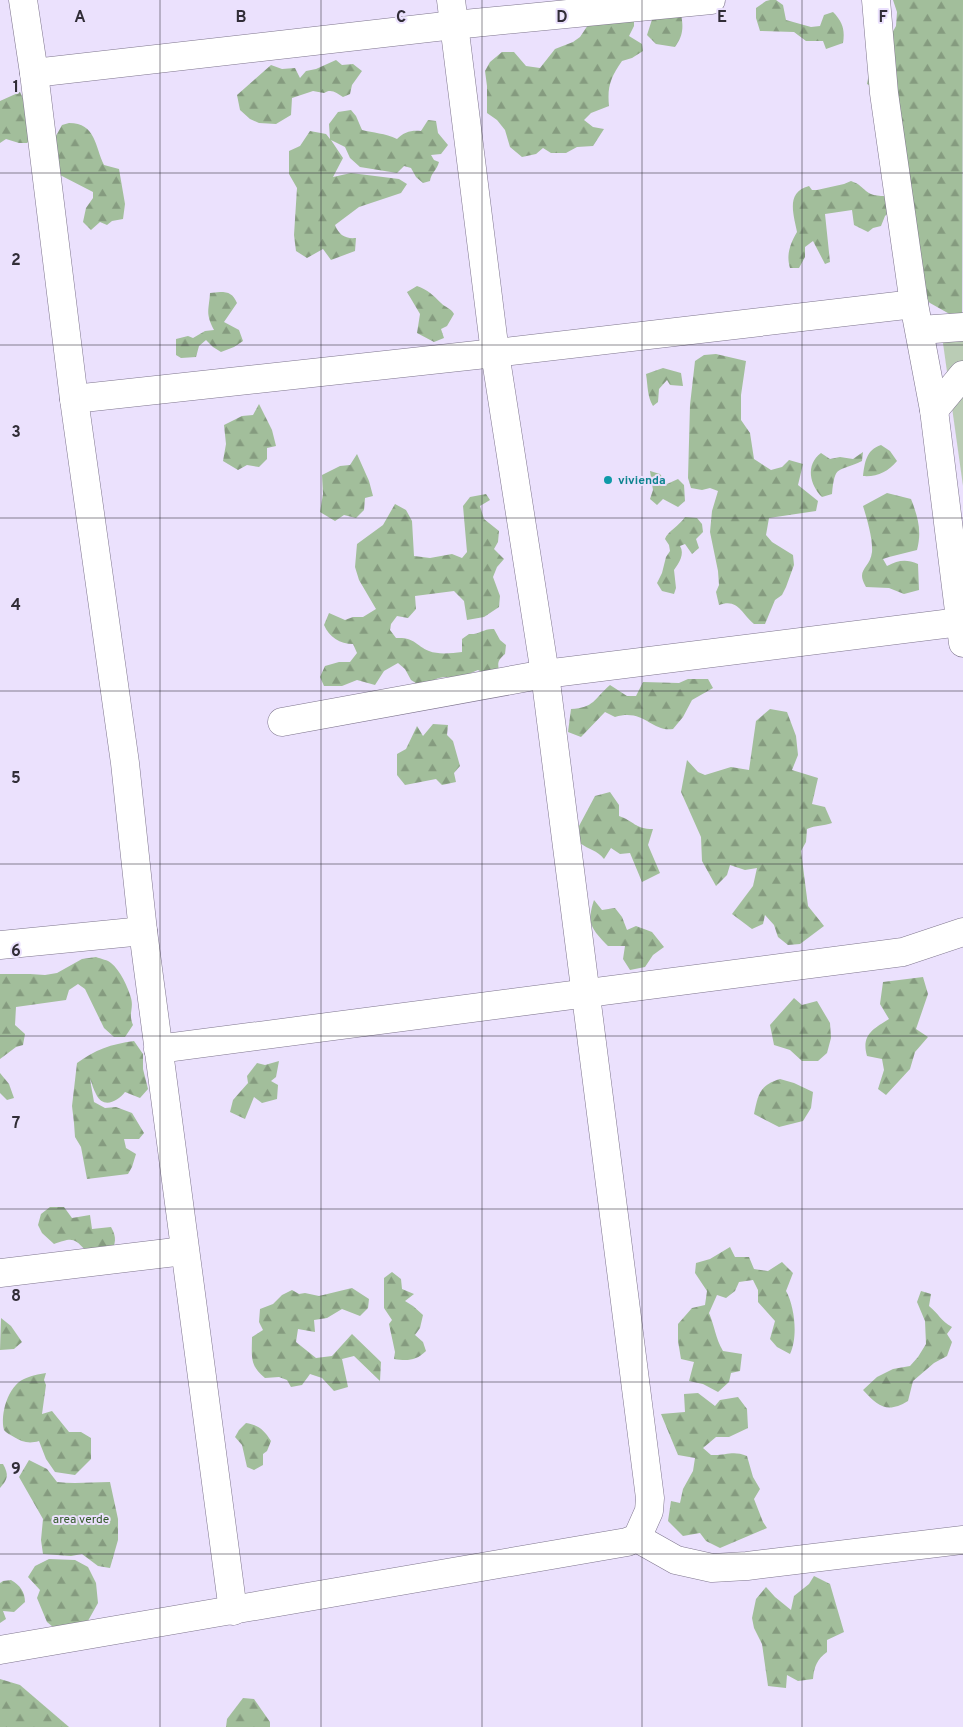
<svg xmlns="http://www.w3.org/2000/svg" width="963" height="1727" viewBox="0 0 963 1727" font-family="Overpass,sans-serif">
<defs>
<pattern id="forest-firs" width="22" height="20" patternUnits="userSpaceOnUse" patternTransform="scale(1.25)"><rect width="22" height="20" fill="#a2be9b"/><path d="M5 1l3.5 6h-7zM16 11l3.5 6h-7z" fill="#859b7f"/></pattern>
</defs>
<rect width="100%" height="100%" fill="#ebe1fd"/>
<polygon fill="#baccb5" points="963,334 963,486 942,336"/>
<g fill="url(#forest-firs)">
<path d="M770,0H776L783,5L786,20L811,27L820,26L824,15L833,12C843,22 845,30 843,43L826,49L823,41H806L794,32L760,31L756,18V8L766,1Z"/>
<polygon points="893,0 963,0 962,321 930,303 916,290 884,93 867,84 871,63 882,51 896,26 897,12"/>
<path d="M658,1L680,8C683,25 685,33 675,47L656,44L647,35Z"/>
<path d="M634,17V26L629,36L642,44L643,51L632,58L622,61C611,77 607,86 609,106L591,113L584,120L593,127L604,129L593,146L577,147L566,153H551L543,148L536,154L522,157L510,147L505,130L497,120L487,113V86L485,71L490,62L502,52H514L526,66L540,68L555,49L573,42L580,37L592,19Z"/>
<path d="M336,60L342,65L353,64L362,71L352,85L350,94L343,97C337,93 331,88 324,93L313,91L292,98L291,115L276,124L259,123L250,119L240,110L237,95L271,65L282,69L295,68L300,78L306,71L316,69Z"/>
<polygon points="20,92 28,109 35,135 27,143 19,143 6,139 0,143 0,101"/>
<path d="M351,110L356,116L362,130C373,133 385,133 397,139C404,132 411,130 421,131L428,120L436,121L438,133L448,145L441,154L431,155L434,160L439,162C437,170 431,173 430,181L423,183L416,177L411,168L404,166L397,173L360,167L350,158L345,147L331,140L343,158L333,177L351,173L399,179L407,184L401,193L359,207L335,225C339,235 345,239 356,238L355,251L331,260L323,249L307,258L296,251L294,235L297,188L289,174V151L300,146L310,131L326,134L330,139L329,124L338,112Z"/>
<path d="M69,123C96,123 95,147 104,165L119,169L125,204L123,219L112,221L107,225L100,222L91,230L83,222L86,208L93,198V192L60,175L52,143L62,125Z"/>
<path d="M851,181C868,187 862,196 885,196L894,208L885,216L881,226L873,228L868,232L854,225L852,210L825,214L830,262L825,264L813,241L805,247V257L799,268H790C786,255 790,244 797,232C794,215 785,192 809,186L812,190H817L844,184Z"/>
<path d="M417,286C428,290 433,295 441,303C446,308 451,308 454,314L447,326L441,329L444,338L434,342L417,333L420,314L407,292Z"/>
<path d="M220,292C229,292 233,294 237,303L224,322L239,330L243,341L234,347L221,352L213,347L206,340L199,346L196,357L181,358L176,355V339L188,336L193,338L205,331L214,330C205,313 209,310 210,293Z"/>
<path d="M716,354L746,361L741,395V420L750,433L754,459L771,470L782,467L789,460L803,464L798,485L818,501L816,511L769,518L766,535L772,542L793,555L794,565L786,587L782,595L775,600L765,624H754C741,613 738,598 719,605L716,592L719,585L718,571L710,532L712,511L718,491L710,488L702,490L691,488L688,478L690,405L695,361L704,355Z"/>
<path d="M663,368L681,373L683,386L670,385L667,380L659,389L658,402L653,406C647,396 648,386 646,374Z"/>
<polygon points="259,404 272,430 276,446 267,448 267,459 259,467 247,465 238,470 223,461 226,444 224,425 242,416 253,415"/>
<path d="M881,445L890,451L897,461C888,472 877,477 863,476C865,462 866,450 881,445Z"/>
<path d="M863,452L862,461C838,473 835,463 832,494L822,497C810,485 805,465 821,453L830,459L840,457L853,459Z"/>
<polygon points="357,454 369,481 373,496 365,498 364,510 356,518 344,515 335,521 320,512 323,494 322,475 340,466 350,465"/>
<polygon points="650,471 660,474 667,484 678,479 684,485 685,501 678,507 663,499 657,505 650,499 653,490"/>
<path d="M887,493L911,499C918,517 922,531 917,550L889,557L883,559L887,566C899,560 906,559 918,564L919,590L904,594L889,588L866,587C855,569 870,569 872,552C873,539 867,519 863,506Z"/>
<path d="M486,494L490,500L480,506L484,519L499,531L498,542L494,549L504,559L497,567L493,577L500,596L499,607L484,617L467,620L464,601L454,591L415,596L416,609L408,618L397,616L391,624L390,630L396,638C415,637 415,645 429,651C439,655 452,653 462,652V639L469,634C479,635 484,628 494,629L500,640L506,645L505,654C499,659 497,662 499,670L486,674L478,670L471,673L461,681C444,673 437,678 422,687L411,680L405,669L398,663L384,671L375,685L357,680L342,686H324L320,677L325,666L339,662H350L357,653L353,644C340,644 329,637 324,625L329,613L345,620L353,617H363L376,609L359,580L355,567L357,544L383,525L395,504L406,510L412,521L414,556L430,558L452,554L462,558L467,552L463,506L470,497Z"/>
<path d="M685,517L697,518L702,524L703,532L696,539L699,548L692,554L685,544L680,546C685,554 679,563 674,570L676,588L674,594L662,591L657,583L662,573L666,557L670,551L669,545L665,539C667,532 680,525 685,517Z"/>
<path d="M688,679H708L713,688L692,700L683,717L673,729C651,732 644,708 615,717L605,712L581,737L568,732L571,709C594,708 594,699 610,685L627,696H636L643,682L679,683Z"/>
<path d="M770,709L787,712L796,736L798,755L792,770L818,778L812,804L825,807L832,823C823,826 816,825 807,829L806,842L801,851L808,906L824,926L800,944L788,945L778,937L774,925L765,915L763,924L752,929L732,914L753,886L757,868L745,870L730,865L727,875L716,886L702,861L701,837L681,792L687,760L698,772L705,775L731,767L749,770L756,721Z"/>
<polygon points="433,724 448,725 447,735 453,741 460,766 454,773 456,782 442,785 436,779 405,785 397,775 397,754 406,749 417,726 423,736"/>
<path d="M610,792L619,805V816C634,821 635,829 653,829L648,845L660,873L642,882L630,853L620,854L611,848L604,859C597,850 589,850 580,843L579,826L595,796Z"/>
<path d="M594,900L602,910L615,908L622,917L627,930L636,926L652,932L664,947L653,955L645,967L630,970L623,959L625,946H608C592,929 586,924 594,900Z"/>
<path d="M96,957C101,959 108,960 111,963C120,970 128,987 131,998C134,1009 128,1013 133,1025L125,1037H114L104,1028L85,989L78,984L69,990L66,1000L16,1007L15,1025L25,1034L23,1045L16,1047L0,1059V974H30L45,975L57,973L82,959Z"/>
<path d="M923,977L928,994L916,1029L928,1037L915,1052L910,1069L886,1095L878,1089L884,1070L882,1059L867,1056C861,1035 873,1029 889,1019L880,1004L883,982Z"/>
<polygon points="794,998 802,1005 817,1001 830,1023 831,1038 827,1053 818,1061 802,1061 790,1050 774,1045 770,1025"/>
<path d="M134,1041L143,1054V1069L148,1089L140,1098L125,1092C117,1102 103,1109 96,1094C93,1089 92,1083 90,1079L94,1102L105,1108L116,1107L132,1113L144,1133L139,1139H124L126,1148L136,1154L132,1167L128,1174L87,1179L81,1147L75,1137L74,1123L72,1106L77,1063C95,1050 111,1044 134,1041Z"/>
<polygon points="279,1061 276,1077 271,1081 278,1085 277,1099 262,1103 254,1097 245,1119 230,1112 233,1100 248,1083 247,1076 257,1063 265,1065"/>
<polygon points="0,1073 9,1084 14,1098 7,1100 0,1093"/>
<path d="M780,1079L794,1083L813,1092L811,1108L803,1121L779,1127L754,1114C758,1094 760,1085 780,1079Z"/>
<path d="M50,1207H64L72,1218L90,1215L92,1229L111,1227C117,1238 116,1243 110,1254L85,1250C73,1236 70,1239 54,1244L42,1233L38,1225L41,1214Z"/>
<path d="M730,1247L735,1257H749L754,1269L768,1271L782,1262L793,1273L786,1291C795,1307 798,1338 790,1354L777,1347L770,1339L775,1321L758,1302V1290L753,1280L739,1282L735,1291L726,1298L717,1295L709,1313C715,1327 715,1337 723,1351L742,1354L740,1371L731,1373L729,1382L718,1392L703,1384L689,1381L694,1362L681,1359L678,1341V1324L692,1308L705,1305L707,1291L695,1273L696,1263L710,1259Z"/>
<path d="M392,1272L401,1279L402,1289L414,1294L405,1301L413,1306L423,1315L420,1328L415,1335L423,1342L426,1351C416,1361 407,1361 394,1359L395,1352L389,1324L392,1320L384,1308V1278Z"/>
<path d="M352,1288L369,1299L368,1308L360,1316L342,1309L327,1318L314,1320L315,1332L298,1329L296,1342L316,1358L332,1356L352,1334L381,1362L380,1381L354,1356L342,1359L348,1387L334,1391L322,1378L310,1374L302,1385L291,1387L287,1380L279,1377L265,1378C249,1366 252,1355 252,1337L263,1330L259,1322L260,1309L273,1304L282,1295L292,1290L299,1294L305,1293L319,1296Z"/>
<path d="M921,1291L931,1294L929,1306C939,1314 940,1320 952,1327L947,1334L952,1342L947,1356L934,1363L913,1381L908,1401C887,1414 878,1406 863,1390L877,1377L893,1369L910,1366L918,1357L926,1344L925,1321L917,1302Z"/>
<polygon points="1,1318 11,1326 22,1342 14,1349 0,1350"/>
<path d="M46,1373L44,1380L46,1385L42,1414L52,1411L69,1432H81L91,1438V1459L75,1475L55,1472L46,1459L39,1441C29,1444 22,1442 14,1437C11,1435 6,1433 4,1430C0,1414 8,1386 24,1379C30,1376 39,1374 46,1373Z"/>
<path d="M698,1393L715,1406L720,1400L738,1397L747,1409L748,1428L729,1437H716L703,1448L711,1455C726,1456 732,1450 747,1456L753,1477L760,1489L754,1499L763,1522L767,1528L720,1548L706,1541L700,1533L683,1536L668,1521L671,1501L680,1503L683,1489L693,1471L695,1458L678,1455L661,1414L685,1412L684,1394Z"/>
<path d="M246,1423C259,1425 264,1430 271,1441L267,1451L263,1454V1465L254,1470L247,1467L242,1445L235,1437L239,1430Z"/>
<path d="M29,1460L47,1469L57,1482C75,1484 92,1482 110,1482L118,1519V1540L110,1568L98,1566L82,1554L71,1556L43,1554L41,1540L43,1519L19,1477Z"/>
<path d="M0,1464H3C9,1475 8,1479 0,1488Z"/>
<polygon points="49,1559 75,1560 88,1567 96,1583 98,1603 84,1628 59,1632 47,1622 37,1598 40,1590 28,1577 35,1566"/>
<path d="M814,1576L830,1584L844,1632L827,1640V1652C817,1659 814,1667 813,1679L798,1681L787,1675L786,1688L768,1686L762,1644L754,1628L752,1618L756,1599L766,1587L775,1597L791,1610L794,1596L809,1584Z"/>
<path d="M11,1580C20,1585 25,1592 25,1602L14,1612L3,1611L6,1619L0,1623V1583L3,1581Z"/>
<polygon points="0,1679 20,1685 69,1727 0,1727"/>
<polygon points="243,1698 254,1699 270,1722 270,1727 226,1727 227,1719"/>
</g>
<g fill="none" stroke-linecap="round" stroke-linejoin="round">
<g stroke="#7e758d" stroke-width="29">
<g id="minor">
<polyline points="23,0 34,73 74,399 125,763 143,931 233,1611"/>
<polyline points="876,0 884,93 914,304 934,410 963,643"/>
<polyline points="34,73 454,25 711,0"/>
<polyline points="920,330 963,327"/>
<polyline points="74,399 495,353 914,304"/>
<polyline points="934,410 963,375"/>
<polyline points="282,722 545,674 960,622"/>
<polyline points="0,945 143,931"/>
<polyline points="158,1049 903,952 963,932"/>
<polyline points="0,1273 184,1251"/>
<polyline points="637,1538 676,1560 712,1568 747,1566 963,1540"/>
<polyline points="0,1650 627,1542 637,1538 649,1511 650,1498 545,674 495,353 451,0"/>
</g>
</g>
<use href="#minor" stroke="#fff" stroke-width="28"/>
</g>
<path fill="none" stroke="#312d37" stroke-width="1" stroke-opacity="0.55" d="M160,0V1727M321,0V1727M482,0V1727M642,0V1727M802,0V1727M0,173H963M0,345H963M0,518H963M0,691H963M0,864H963M0,1036H963M0,1209H963M0,1382H963M0,1554H963"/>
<circle fill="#0f9aa8" stroke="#ebe1fd" stroke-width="2" cx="608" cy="480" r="5"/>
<g text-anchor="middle" stroke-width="4" stroke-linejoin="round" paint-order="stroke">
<g font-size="12" font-weight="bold" fill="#0d838f" stroke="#ebe1fd" text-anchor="start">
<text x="618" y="484">vivienda</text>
</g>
<g font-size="12" fill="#335a2a" stroke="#ebe1fd">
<text x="81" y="1523">area verde</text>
</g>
</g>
<g font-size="16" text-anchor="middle" font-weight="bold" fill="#312d37" stroke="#ebe1fd" stroke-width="4" stroke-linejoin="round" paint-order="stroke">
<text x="80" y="22">A</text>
<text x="241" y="22">B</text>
<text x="401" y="22">C</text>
<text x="562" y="22">D</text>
<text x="722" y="22">E</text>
<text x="883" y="22">F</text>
<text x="16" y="92">1</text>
<text x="16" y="265">2</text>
<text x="16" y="437">3</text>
<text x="16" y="610">4</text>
<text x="16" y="783">5</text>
<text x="16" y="956">6</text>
<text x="16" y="1128">7</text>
<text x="16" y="1301">8</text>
<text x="16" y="1474">9</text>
</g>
</svg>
